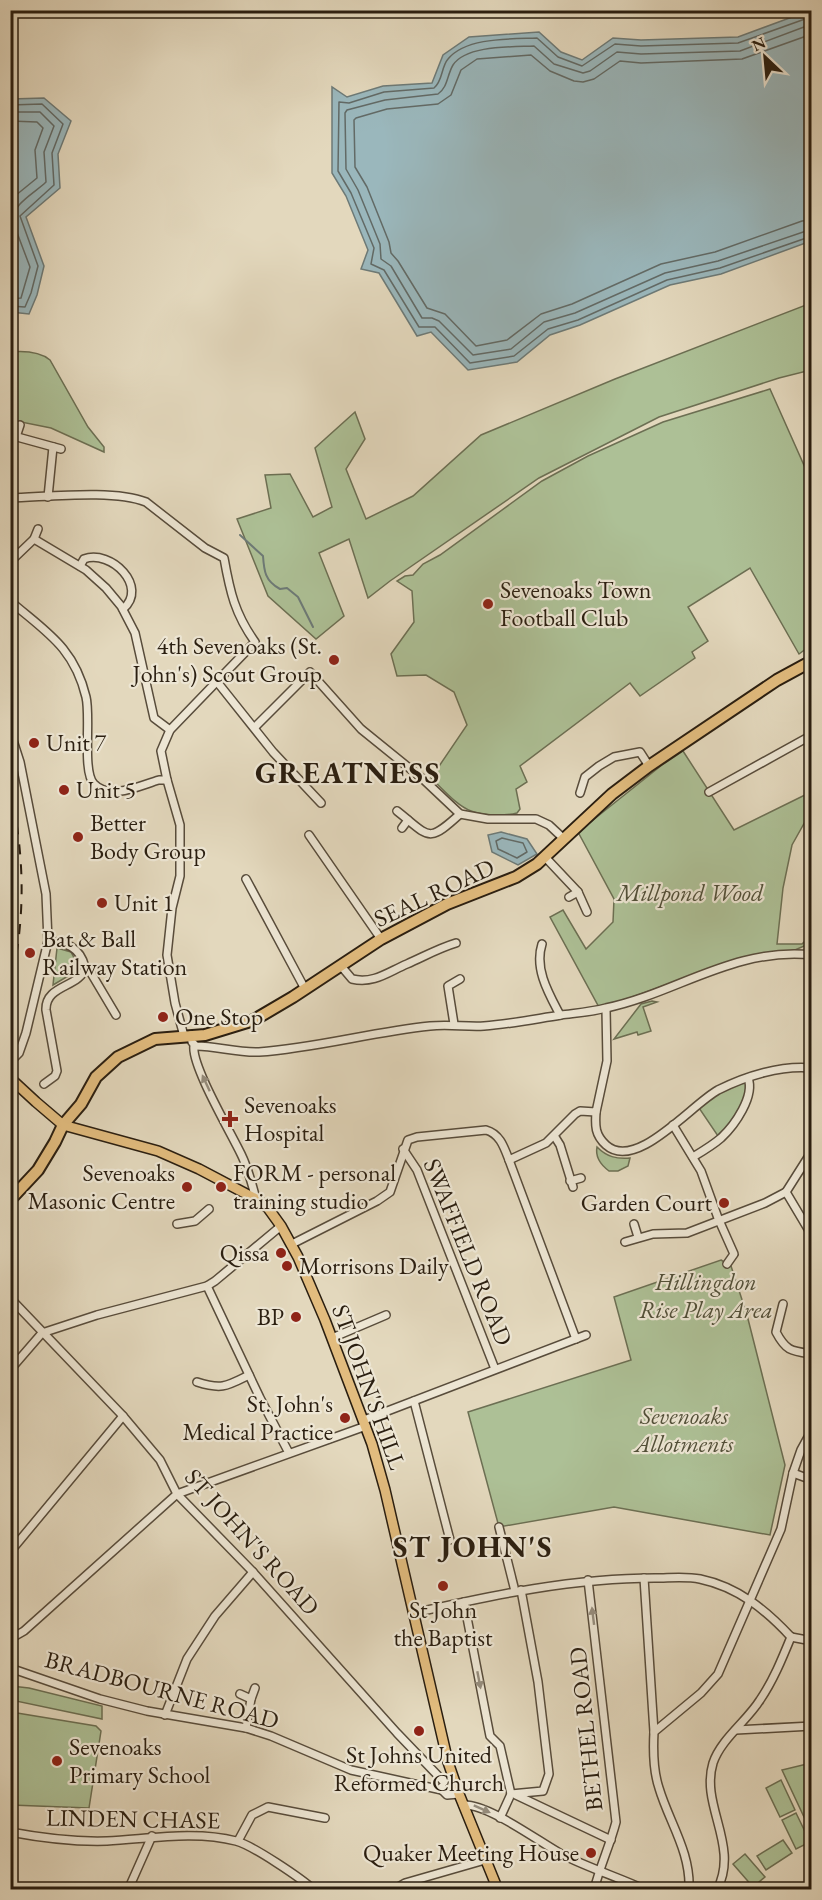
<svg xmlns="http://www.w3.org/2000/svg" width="822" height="1900" viewBox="0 0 822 1900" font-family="'EB Garamond',serif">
<rect width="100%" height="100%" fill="#e3d8bd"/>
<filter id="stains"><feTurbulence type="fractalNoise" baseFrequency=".00333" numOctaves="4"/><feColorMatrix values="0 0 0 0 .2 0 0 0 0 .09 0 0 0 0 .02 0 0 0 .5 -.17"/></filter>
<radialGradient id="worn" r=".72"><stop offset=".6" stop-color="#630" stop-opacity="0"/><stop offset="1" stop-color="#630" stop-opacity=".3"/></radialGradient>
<g fill="#adc096" stroke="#6c6f53" stroke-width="1.5">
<polygon points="811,303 811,370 779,378 659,417 539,478 390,581 368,598 349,539 319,553 344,616 316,639 268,596 237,519 271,508 265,475 290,474 313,517 332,507 315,448 355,412 365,439 346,469 366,519 413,496 481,435 615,379"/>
<path d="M11,352C23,351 40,352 50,360L88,427L104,447V452L51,428L11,420Z"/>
<path d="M770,389L811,481V645L799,654L750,568L688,607L708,641L692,652L695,658L640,696L630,683L520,766L527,782L516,789L520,809L517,813C505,816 483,816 471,811C456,805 443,789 431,778L467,725L454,692L426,675L397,676L391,654L414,622L412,591L397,581L405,576L413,575L423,564L440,555L542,481L588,456L663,422Z"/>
<polygon points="683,751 734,830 811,792 811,811 792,845 783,888 777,944 802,944 811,935 811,943 795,950 731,961 600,1009 550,917 563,910 586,949 613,922 614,899 578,832 662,765"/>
<polygon points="57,948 71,952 80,969 53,985"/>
<polygon points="652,1001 657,1002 643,1007 651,1031 638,1035 637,1032 614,1039 641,1004"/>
<polygon points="748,1078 744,1105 720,1139 697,1105 716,1091"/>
<path d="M597,1147C607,1157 616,1159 630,1158L628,1166L618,1171H609C601,1165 595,1157 597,1147Z"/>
<polygon points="721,1260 731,1266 747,1315 785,1465 770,1535 614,1507 499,1527 468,1412 631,1360 614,1297"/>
<polygon points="11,1686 29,1688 102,1706 102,1719 11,1700"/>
<polygon points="11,1712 96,1726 101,1731 89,1808 11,1805"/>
<polygon points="811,1763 812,1763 811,1832 782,1770"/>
<polygon points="781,1780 795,1810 780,1817 766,1788"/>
<polygon points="796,1813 810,1842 796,1849 782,1820"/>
<polygon points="783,1840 792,1853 766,1870 757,1856"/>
<polygon points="745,1854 765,1877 753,1887 733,1864"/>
</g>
<g fill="#9ab7bc" stroke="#6d7a77" stroke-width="1.5">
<polygon points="811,10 811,241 721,274 670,285 580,325 550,335 517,362 468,370 431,332 417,336 379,273 361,269 368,250 346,196 332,173 332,87 347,97 383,86 432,83 443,55 469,37 539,32 561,52 582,60 613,38 641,40 738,37"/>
<polygon points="44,98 71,121 58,154 60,188 26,217 44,266 37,295 29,314 11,312 11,99"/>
<polygon points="501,832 527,839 537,854 518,865 492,852 488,835"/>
</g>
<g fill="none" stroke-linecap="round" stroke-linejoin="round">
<g stroke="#626a66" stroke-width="1.5">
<path d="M809,10V15L805,19L738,43L641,46L615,44L582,66L558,57L537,38C511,39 466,37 448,59C441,67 443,81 434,88L384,92L349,103L339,102L338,171L351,193L374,248L371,264L384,270L419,327H435L470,363L514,356L548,329L578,320L667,280L720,268L812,236"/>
<path d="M812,24L740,51L641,54L617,52L590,71L583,73L554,64L534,46C512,47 466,45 453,65C447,75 448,87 438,94L385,100L347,110L345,113L346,169L358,190L380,244L381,259L391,266L422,318H432L439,321L473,355L511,349L544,322L575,313L665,273L718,261L812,229"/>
<polyline points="812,34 742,59 641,63 620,61 594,79 583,82 574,81 550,71 531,55 477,59 461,70 451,95 438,104 387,109 356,118 354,120 355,167 367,187 389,242 391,253 398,261 427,308 445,314 476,346 507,340 541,314 572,304 661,264 715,252 802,221 812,220"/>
<polyline points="10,105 42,104 63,124 52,153 54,185 20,216 38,266 31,293 25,307 10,306"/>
<path d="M10,112H40L54,126L44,152L46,182C35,193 11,204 13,222L30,267L21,298L10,299"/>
<polyline points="10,121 37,122 43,128 35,150 37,178 10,200"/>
<polygon points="502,838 523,843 527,852 517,858 498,849 496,841"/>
</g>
<path stroke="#6d7a77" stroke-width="2" d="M240,535L263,556C264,571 265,581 280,589L287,588L298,597L313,627"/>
<g stroke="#584c3b" stroke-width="10">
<g id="minor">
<polyline points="10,435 61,449"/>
<polyline points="16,437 20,425"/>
<polyline points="48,497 53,447"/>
<path d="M10,498C48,497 113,489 146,502L205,548L224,558C230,592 235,614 255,642L170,730L161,751L167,780L180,825V876L172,908L167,955L175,1003L184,1036"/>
<polyline points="34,539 86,570 106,588 121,606 135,633 154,718 170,730"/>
<polyline points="10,562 34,539 38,529"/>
<path d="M80,566L84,559C111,549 149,587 123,609"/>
<path d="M10,601C46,632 74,647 86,697C91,717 82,772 94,784C110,801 141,785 159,780H167"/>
<polyline points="218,683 273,752 321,803"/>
<polyline points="255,727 310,672 361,729 424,780 460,814 488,819 536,819 549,825 564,839"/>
<polyline points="10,731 20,762 46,894 48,941 26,1033 19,1053 10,1062"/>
<polyline points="709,792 812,735"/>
<polyline points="580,793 585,777 599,766 614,757 640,752 649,766"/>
<path d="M397,811C430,837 427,844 460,814"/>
<polyline points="402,828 408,820"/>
<polyline points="309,835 381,939"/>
<polyline points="545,857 578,892 587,912"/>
<polyline points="246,879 305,989"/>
<polyline points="569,897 578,892"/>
<path d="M542,944C534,969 549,994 560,1015"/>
<path d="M341,966L352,979C374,984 388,972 407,964C423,957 439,948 456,943"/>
<polyline points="85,969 91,973 116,1015"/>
<polyline points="454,1024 448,986 460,979"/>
<path d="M191,1035L192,1042L196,1046C217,1046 237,1053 259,1052C316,1048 372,1032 430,1026C448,1024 466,1027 484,1026C511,1024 535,1019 561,1015C576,1013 591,1012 606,1008C677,993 734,947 812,955"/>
<path d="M194,1046C191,1065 231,1133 241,1154C248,1168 252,1184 256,1199"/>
<path d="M44,1084L55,1076L57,1071L46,1010C45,984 81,988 85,967C80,947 66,942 48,941"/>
<path d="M596,1112C595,1126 595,1135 606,1145C636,1172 692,1104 718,1090C746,1076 781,1065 812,1068"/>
<polyline points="673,1125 701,1171 718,1218 734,1254 727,1264"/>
<polyline points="555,1137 560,1145 573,1187"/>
<polyline points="403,1149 417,1170 495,1369"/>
<path d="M693,1157C703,1151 713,1145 721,1138C735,1125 755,1096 748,1078"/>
<polyline points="509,1160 546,1143 575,1114 580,1111 596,1112 607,1061 606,1009"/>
<polyline points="570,1181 581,1178"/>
<polyline points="786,1192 811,1234 810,1251"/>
<polyline points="177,1224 195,1221 209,1209"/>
<polyline points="634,1224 638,1237"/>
<polyline points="625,1242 653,1234 687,1233 765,1203 786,1192 812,1151"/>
<path d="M292,1244L377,1201L390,1192L408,1140L417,1137L486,1130C500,1134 504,1147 509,1160L576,1339"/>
<polyline points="207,1286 260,1398 289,1453"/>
<polyline points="10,1298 123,1416 160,1460 177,1494 253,1572 397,1733 444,1782"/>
<path d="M783,1304L776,1332C786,1351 791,1351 812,1354"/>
<polyline points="332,1338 386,1315"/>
<polyline points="10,1370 42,1333 97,1315 207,1286 215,1281 281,1226"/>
<path d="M197,1382C222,1390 227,1386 249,1375"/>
<polyline points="414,1401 450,1540"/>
<polyline points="364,1420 586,1335"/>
<polyline points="793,1473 812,1480"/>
<polyline points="499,1527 515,1591"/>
<polyline points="10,1552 123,1416"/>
<polyline points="644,1578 654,1732"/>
<path d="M588,1580L616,1822C610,1845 600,1866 594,1890"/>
<polyline points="464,1602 489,1731 490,1736 500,1746 511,1794"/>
<path d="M414,1613C494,1595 573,1578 655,1578C669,1578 686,1576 700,1579C738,1587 766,1610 791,1637"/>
<polyline points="791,1637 812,1641"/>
<polyline points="10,1639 24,1631 177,1494 366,1426"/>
<polyline points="10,1668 100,1699 147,1711 246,1728 271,1736 351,1770 442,1790"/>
<polyline points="240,1694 251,1699"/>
<polyline points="165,1715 187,1659 215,1616 253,1572"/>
<polyline points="246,1728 251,1699 255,1688"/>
<polyline points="736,1730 812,1726"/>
<polyline points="442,1787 442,1790 447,1795 459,1794"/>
<polyline points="516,1795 611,1840"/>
<path d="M463,1805C488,1803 542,1844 565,1856C592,1869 620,1878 646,1890"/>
<polyline points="500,1818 511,1794 543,1791 549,1774 538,1682 521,1590"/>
<path d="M10,1832C42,1838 75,1842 107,1841C148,1839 195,1830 236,1841C252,1845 301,1878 314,1890"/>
<polyline points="238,1841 252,1815 268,1807 325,1818"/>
<polyline points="128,1890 152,1836"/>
<polyline points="393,1890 405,1883 485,1860"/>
<path d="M689,1890C691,1852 669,1822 659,1788C653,1770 653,1750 654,1732L701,1693L718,1674L781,1529L793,1473L801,1450L812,1430"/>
<path d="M717,1890C740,1845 700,1806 713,1763C721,1739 747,1721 760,1700C773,1681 782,1659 791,1637"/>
</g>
</g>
<g stroke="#2a1e10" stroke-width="12">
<polyline id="major" points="10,1078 36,1102 63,1125 158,1151 199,1169 256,1199 268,1208 281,1226 298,1257 325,1320 372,1444 385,1490 448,1762 459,1794 498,1890"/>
</g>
<g stroke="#2a1e10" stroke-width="14">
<polyline id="highway" points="10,1200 38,1170 55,1142 63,1125 81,1104 96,1077 118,1057 155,1039 205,1035 254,1020 293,997 381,939 447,904 516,877 537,864 612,794 649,766 777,680 812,661"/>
</g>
<use href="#minor" stroke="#ede6d4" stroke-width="7"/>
<use href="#major" stroke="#e2bc7e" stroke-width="9"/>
<use href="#highway" stroke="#e2bc7e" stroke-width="10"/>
<path stroke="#2a1e10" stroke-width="2" stroke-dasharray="10 10" stroke-linecap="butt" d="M10,785C25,861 26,914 10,990"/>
</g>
<defs><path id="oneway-solid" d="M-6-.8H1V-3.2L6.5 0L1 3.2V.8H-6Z" transform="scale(1.5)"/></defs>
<g fill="#958c7c">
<use href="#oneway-solid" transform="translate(206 1083) rotate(-115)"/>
<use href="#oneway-solid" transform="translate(593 1616) rotate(-97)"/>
<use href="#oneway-solid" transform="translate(479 1680) rotate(79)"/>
<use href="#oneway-solid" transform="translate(482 1809) rotate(24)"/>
</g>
<g fill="#8f2418" stroke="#ede6d4" stroke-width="2">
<circle cx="488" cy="604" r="6"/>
<circle cx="334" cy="660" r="6"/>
<circle cx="34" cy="743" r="6"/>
<circle cx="64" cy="790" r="6"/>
<circle cx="78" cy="837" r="6"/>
<circle cx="102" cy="903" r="6"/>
<circle cx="30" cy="953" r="6"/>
<circle cx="163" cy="1017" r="6"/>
<path d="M227 1110h6v6h6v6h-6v6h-6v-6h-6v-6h6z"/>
<circle cx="187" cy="1187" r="6"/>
<circle cx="221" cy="1187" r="6"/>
<circle cx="724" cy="1203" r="6"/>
<circle cx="281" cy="1253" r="6"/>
<circle cx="287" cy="1266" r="6"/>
<circle cx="296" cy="1317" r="6"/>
<circle cx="345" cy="1418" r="6"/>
<circle cx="443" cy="1586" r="6"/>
<circle cx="419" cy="1731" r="6"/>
<circle cx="57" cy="1761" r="6"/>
<circle cx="591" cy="1853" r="6"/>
</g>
<g text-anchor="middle" stroke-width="4.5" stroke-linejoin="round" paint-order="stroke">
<g font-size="24" fill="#2a1e10" stroke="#ede6d4" text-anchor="start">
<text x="500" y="598">Sevenoaks Town<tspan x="500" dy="28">Football Club</tspan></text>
<text x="322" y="654" text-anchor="end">4th Sevenoaks (St.<tspan x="322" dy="28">John's) Scout Group</tspan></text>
<text x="46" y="751">Unit 7</text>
<text x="76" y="798">Unit 5</text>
<text x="90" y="831">Better<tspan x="90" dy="28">Body Group</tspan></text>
<text x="114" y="911">Unit 1</text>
<text x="42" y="947">Bat &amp; Ball<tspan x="42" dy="28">Railway Station</tspan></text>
<text x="175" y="1025">One Stop</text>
<text x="244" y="1113">Sevenoaks<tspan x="244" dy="28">Hospital</tspan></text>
<text x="175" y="1181" text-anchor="end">Sevenoaks<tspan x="175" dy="28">Masonic Centre</tspan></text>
<text x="233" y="1181">FORM - personal<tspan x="233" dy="28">training studio</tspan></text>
<text x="712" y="1211" text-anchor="end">Garden Court</text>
<text x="269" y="1261" text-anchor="end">Qissa</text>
<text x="299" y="1274">Morrisons Daily</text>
<text x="284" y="1325" text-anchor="end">BP</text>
<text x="333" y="1412" text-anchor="end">St. John's<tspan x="333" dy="28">Medical Practice</tspan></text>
<text x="443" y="1618" text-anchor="middle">St John<tspan x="443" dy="28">the Baptist</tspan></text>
<text x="69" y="1755">Sevenoaks<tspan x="69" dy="28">Primary School</tspan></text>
<text x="419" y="1763" text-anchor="middle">St Johns United<tspan x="419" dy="28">Reformed Church</tspan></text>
<text x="579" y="1861" text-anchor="end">Quaker Meeting House</text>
</g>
<g font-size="24" fill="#2a1e10" stroke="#ede6d4">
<text transform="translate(434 893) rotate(-25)" y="8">SEAL ROAD</text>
<text transform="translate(468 1252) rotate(68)" y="8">SWAFFIELD ROAD</text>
<text transform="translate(369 1387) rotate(70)" y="8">ST JOHN'S HILL</text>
<text transform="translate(252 1542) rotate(48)" y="8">ST JOHN'S ROAD</text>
<text transform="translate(162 1690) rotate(15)" y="8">BRADBOURNE ROAD</text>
<text transform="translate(586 1729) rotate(-96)" y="8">BETHEL ROAD</text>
<text transform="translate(133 1819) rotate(1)" y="8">LINDEN CHASE</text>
</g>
<g font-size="24" font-style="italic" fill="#514f38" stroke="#ede6d4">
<text x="690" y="901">Millpond Wood</text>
<text x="706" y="1290">Hillingdon<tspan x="706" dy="28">Rise Play Area</tspan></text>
<text x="684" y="1424">Sevenoaks<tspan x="684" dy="28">Allotments</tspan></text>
</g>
<g font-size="30" font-weight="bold" letter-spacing="1.5" fill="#2a1e10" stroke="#ede6d4">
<text x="348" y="783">GREATNESS</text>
<text x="473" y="1557">ST JOHN'S</text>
</g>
</g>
<rect width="822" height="1900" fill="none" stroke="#e3d8bd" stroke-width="36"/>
<rect x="12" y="12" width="798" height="1876" fill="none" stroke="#2a1e10" stroke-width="3"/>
<rect x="18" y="18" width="786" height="1864" fill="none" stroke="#2a1e10" stroke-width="1.5"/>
<g transform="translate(765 57) rotate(334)" stroke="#ede6d4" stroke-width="4.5" paint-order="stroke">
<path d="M0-4.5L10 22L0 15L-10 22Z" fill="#2a1e10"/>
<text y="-9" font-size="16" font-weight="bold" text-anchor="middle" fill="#2a1e10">N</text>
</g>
<rect width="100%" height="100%" filter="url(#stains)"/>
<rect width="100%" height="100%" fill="url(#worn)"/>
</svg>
